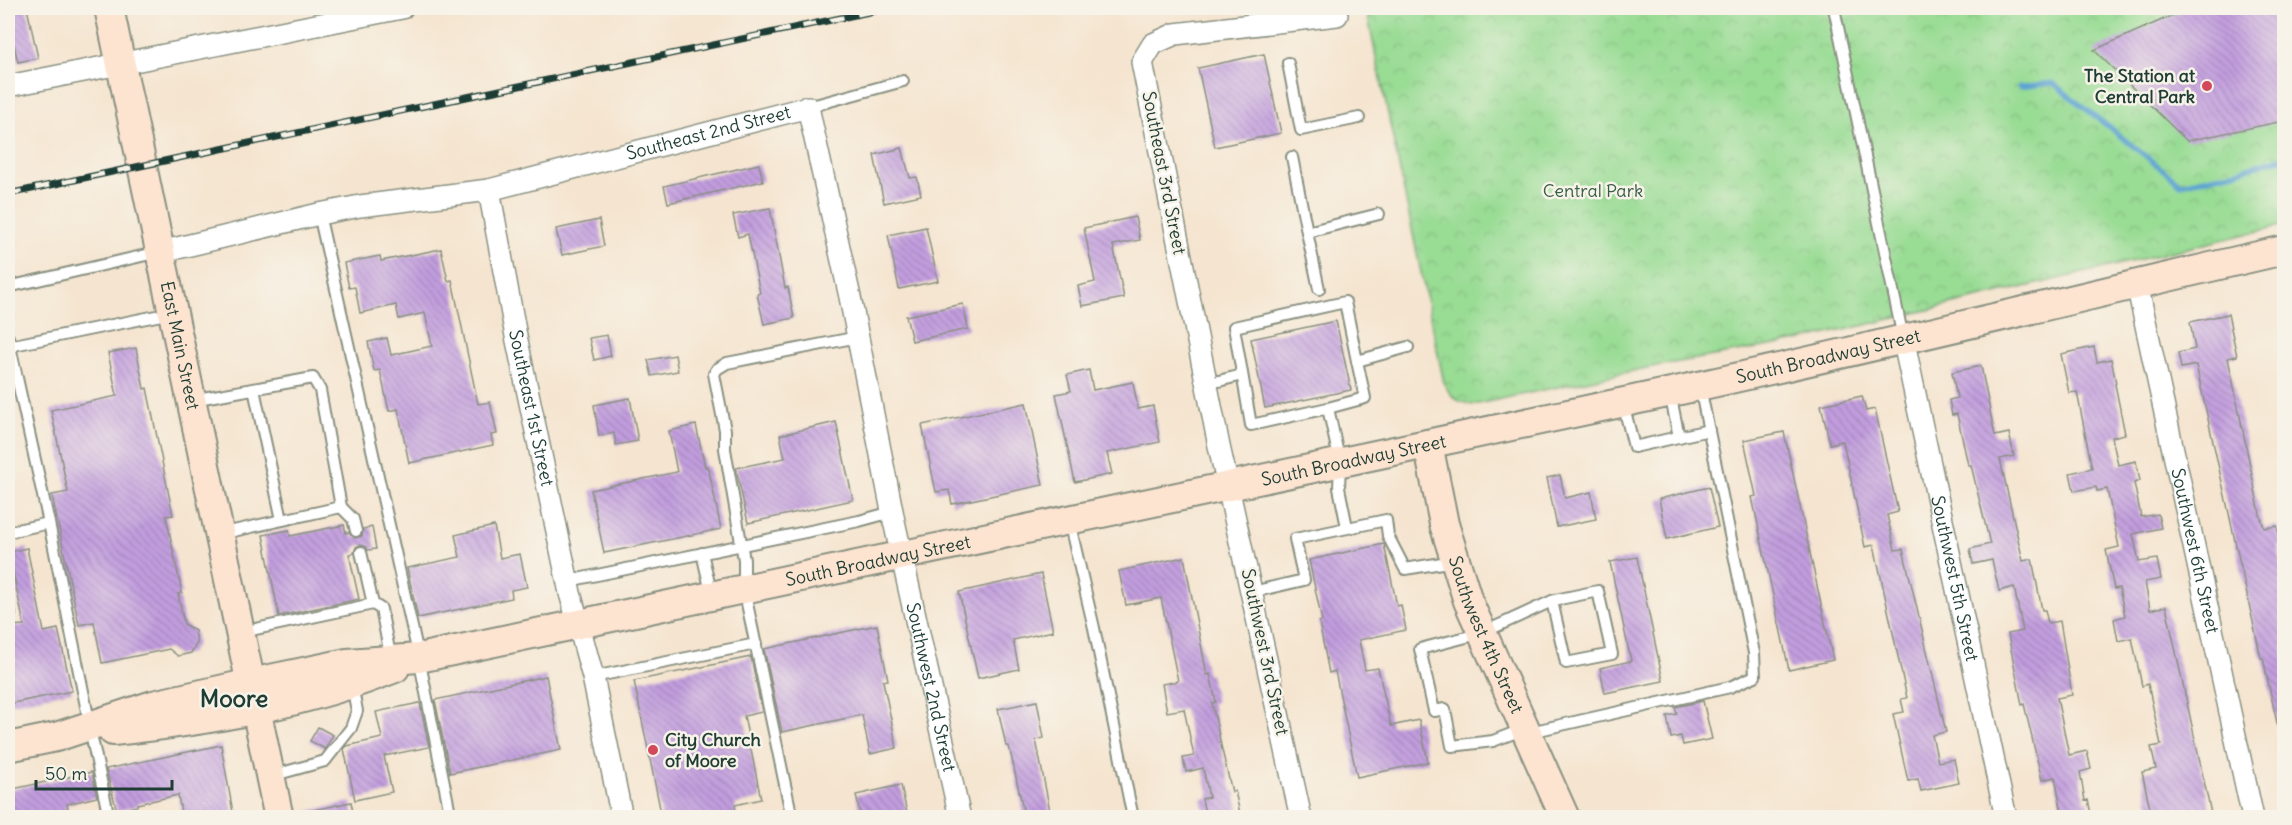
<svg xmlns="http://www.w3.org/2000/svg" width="2292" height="825" viewBox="0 0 2292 825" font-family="Delius,sans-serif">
<defs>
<pattern id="park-crowns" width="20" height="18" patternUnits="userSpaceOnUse" patternTransform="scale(1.5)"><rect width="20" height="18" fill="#99dc94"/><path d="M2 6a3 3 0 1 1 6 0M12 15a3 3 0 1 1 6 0" fill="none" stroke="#83be80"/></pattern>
<pattern id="building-back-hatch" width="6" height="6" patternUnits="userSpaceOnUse" patternTransform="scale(1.5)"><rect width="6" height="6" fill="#c39edf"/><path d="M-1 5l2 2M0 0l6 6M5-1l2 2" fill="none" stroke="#9e82b6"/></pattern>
</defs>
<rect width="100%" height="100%" fill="#f7f3e8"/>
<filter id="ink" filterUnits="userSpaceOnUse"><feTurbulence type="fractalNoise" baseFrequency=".0167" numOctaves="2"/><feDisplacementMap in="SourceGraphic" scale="12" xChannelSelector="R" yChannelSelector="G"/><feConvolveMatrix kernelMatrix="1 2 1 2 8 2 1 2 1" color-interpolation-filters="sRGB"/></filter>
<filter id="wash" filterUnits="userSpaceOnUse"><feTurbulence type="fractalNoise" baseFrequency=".008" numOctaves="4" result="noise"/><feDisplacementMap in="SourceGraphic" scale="24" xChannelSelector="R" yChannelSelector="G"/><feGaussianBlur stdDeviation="1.35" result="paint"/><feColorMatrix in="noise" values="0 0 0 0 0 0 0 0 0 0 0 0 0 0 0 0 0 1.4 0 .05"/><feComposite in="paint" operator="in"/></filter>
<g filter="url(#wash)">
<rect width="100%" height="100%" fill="#f5e5d0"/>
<path fill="url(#park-crowns)" stroke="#5c8c64" stroke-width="1.5" d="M1366,8H2284V225L1798,341L1656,366L1473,405C1457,402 1451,398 1444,383Z"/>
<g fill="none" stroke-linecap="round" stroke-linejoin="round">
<g stroke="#5da3d3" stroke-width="5">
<polyline points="1983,8 2048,8"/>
<polyline points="2019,87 2053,83 2181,184 2234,172 2284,157"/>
</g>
</g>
<g id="blocks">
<g fill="url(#building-back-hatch)">
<polygon points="8,8 27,8 38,58 18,62 14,45 8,47"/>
<polygon points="2189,8 2284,8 2284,121 2187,141 2094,50"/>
<polygon points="1264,54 1281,133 1215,147 1198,68"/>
<polygon points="902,148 910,178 917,177 921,195 884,203 874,155"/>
<polygon points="759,164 763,181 668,203 664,186"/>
<polygon points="770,208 785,288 788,287 794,318 764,324 757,294 760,293 748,234 738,237 733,215"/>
<polygon points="1135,217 1140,240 1113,245 1124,298 1082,306 1078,286 1095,282 1084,228"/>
<polygon points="599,220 604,246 562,255 556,229"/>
<polygon points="926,227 938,281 899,289 888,235"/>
<polygon points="441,249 448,281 452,280 478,404 490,402 497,434 491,435 493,445 409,463 398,409 389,411 380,370 374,371 368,342 387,338 391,355 432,346 425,313 399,319 396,305 360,313 355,287 349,288 344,263 380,256 381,261"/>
<polygon points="963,304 968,329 912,341 906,316"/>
<polygon points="2228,314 2237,356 2228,358 2260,514 2264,528 2277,526 2282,545 2278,546 2284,578 2284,727 2278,728 2263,658 2261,658 2196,365 2181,368 2178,353 2195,349 2190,322"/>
<polygon points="1336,321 1351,390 1265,408 1251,339"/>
<polygon points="607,335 611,356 594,360 589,338"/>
<polygon points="2094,347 2097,362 2111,359 2116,383 2115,384 2125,434 2112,437 2118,465 2136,461 2140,481 2134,483 2141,517 2158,514 2161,528 2133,534 2139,562 2157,559 2161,579 2145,582 2150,610 2166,606 2212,818 2152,818 2142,772 2156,769 2151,747 2161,745 2148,684 2142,686 2132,638 2118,641 2114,619 2125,616 2119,588 2114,589 2106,550 2119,547 2107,489 2097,491 2096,487 2074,491 2070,473 2092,468 2077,392 2069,393 2061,354"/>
<polygon points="136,348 144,389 147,388 173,515 166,516 182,593 178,594 184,624 195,631 197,643 191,653 178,656 169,649 102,663 94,622 79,625 52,495 68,492 51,410 117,396 108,353"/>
<polygon points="675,355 678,371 652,376 648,360"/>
<polygon points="1981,366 1995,436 2009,433 2014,456 2000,459 2023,561 2032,559 2042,610 2045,610 2048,623 2060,621 2072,695 2057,698 2069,755 2087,751 2091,769 2080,772 2085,801 2088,800 2092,818 2063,818 2055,777 2042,780 2024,704 2022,705 2008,634 2023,631 2014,587 1999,591 1992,560 1973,564 1970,549 1990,544 1971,465 1968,465 1957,414 1952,415 1949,400 1957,398 1952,372"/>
<polygon points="1089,370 1093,390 1133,382 1138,409 1153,406 1160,442 1107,453 1112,474 1075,482 1056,394 1071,391 1067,375"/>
<polygon points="1862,396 1866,411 1875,409 1898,512 1887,515 1895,550 1903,549 1946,732 1932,735 1938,762 1954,759 1959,783 1921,791 1918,779 1908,781 1893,714 1904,712 1901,699 1907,698 1874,545 1865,547 1843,441 1830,444 1821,405"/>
<polygon points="630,398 638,441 616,445 614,433 599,436 594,405"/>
<polygon points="1026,403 1043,485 952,504 949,490 936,492 922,425"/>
<polygon points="836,422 853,500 748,523 736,468 785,458 780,435"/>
<polygon points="696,425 705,467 708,466 721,529 604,553 591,490 677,472 669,431"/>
<polygon points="1784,432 1833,660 1789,670 1752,497 1756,496 1744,440"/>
<polygon points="1560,475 1565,498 1591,492 1596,519 1557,527 1547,478"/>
<polygon points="1709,487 1718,527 1667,539 1659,499"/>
<polygon points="344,525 346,533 349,532 355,538 362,536 363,529 372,527 376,549 368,550 366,547 360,545 356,547 354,553 349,554 359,599 279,616 263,535 289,530 290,536"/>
<polygon points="494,526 500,558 520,554 527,587 511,590 512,598 418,618 407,568 460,557 455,535"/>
<polygon points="1384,544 1397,606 1401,605 1406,630 1359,640 1365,670 1378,668 1391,726 1419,720 1428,762 1357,777 1335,671 1329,673 1319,622 1322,621 1309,560"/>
<polygon points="27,548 44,632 58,629 72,691 8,704 8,626 24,625 9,552"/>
<polygon points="1184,557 1207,675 1210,674 1216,702 1212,703 1222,750 1232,792 1235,791 1241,818 1206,818 1202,799 1209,797 1203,768 1186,772 1183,758 1194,756 1184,709 1167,712 1162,684 1178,681 1161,598 1126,605 1119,571"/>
<polygon points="1637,557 1663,681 1605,693 1600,668 1631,661 1610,562"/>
<polygon points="1041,574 1053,631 1013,640 1019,669 978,678 959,592"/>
<polygon points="877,625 888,680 883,681 897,748 870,754 862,715 782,732 764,649"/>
<polygon points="751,657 762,712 744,716 761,799 735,805 737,818 662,818 634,681"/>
<polygon points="546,676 561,750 450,773 435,700"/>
<polygon points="1037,701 1044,738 1036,740 1051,816 1025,818 1009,746 1006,746 998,709"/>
<polygon points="1703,701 1712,739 1683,745 1681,736 1671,738 1667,716 1677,714 1675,707"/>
<polygon points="419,703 420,703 429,747 384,756 392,792 355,800 344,749 347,746 382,738 376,712"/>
<polygon points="318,727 333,735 325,749 310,741"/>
<polygon points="221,745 234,818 182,818 178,795 137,804 137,806 117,811 106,769"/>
<polygon points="92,772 97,797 67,804 68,808 64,809 65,812 58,813 59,818 11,818 8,790"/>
<polygon points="901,785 908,818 861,818 856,795"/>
<polygon points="351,802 354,818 310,818 309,811"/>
</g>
</g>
</g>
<g filter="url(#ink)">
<use href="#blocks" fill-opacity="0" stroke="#8a9182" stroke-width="1.5"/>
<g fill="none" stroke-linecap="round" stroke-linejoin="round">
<g stroke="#8a9182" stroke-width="14">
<g id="service">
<polyline points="1834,8 1903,338"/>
<polyline points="1288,63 1301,130 1359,118"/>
<polyline points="808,107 903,81"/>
<polyline points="1292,157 1307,232 1379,214"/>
<polyline points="319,214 419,658 451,818"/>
<polyline points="1307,232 1319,289"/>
<polyline points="8,287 159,252"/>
<polyline points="8,337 49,523 90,726"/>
<polyline points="9,346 171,313"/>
<polyline points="1207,384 1242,375"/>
<polyline points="254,389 282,520"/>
<polyline points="1670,393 1679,437"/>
<polyline points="192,400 313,378 320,390 341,507 220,534"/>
<polyline points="1623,403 1634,447 1709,430"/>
<polyline points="1328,408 1365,398 1357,361"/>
<polyline points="341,507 353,519 356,531"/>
<polyline points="1069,521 1094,628 1133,818"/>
<polyline points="1347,527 1339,488 1340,463 1328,408 1251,425 1234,327 1345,302 1357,361 1408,347"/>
<polyline points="8,532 49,523"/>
<polyline points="361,552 373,604"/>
<polyline points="702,553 712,596"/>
<polyline points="568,581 859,521 892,512"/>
<polyline points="1252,592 1304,580 1295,539 1386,520 1388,536 1405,569 1454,561"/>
<polyline points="8,604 10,614"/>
<polyline points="242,632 373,604 381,609 391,660"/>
<polyline points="593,677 756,644"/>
<polyline points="1524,729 1493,741 1452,746 1445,709 1434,711 1420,649 1482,633 1552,601 1555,600 1598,591 1612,654 1566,663 1552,601"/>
<polyline points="1530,732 1730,687 1755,676 1754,653 1700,387"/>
<polyline points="91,734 109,818"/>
<polyline points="271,776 325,761 351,728 357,711 352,685"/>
<polyline points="792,818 744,589 744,560 725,449 725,430 714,374 717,369 727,363 858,337"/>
</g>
</g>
<g stroke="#8a9182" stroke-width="24">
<g id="minor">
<polyline points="8,86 402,8"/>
<path id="s1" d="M489,190L516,336L570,593L593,677L622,818"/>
<path id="s2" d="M161,252L319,214L360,206L489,190L808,107L850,297L894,521L960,818"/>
<path id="s3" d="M2137,284L2253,818"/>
<path id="s4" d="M1903,338L2006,818"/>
<polyline points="1301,818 1219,446 1142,62 1153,44 1175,34 1337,15"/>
</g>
</g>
<g stroke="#8a9182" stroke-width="32">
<g id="secondary">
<path id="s5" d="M109,8L279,818"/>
<path id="s6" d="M1428,444L1444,524L1468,601L1565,818"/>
<path d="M113,731C207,721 306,704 395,668"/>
<path id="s7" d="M8,747L56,737L153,705L251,683L347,663L419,658C835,569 1252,484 1667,393C1874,348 2079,297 2284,250"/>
</g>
</g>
<use href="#service" stroke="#fff" stroke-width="10"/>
<use href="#minor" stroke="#fff" stroke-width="21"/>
<use href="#secondary" stroke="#fde4d1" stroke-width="28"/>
<g stroke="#1f3d34" stroke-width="7">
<polyline id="rail" points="8,194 888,8"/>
</g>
<use href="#rail" stroke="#f7f3e8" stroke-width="4.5" stroke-dasharray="14" stroke-linecap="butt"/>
</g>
</g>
<g fill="#d1495b" stroke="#f7f3e8" stroke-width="2">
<circle cx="2207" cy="86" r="6"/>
<circle cx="653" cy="750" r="6"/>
</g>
<g text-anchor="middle" stroke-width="5" stroke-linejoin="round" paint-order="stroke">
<g font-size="18" font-weight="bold" fill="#1f3d34" stroke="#f7f3e8" text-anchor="end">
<text x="2195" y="82">The Station at<tspan x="2195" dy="21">Central Park</tspan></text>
<text x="665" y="746" text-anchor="start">City Church<tspan x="665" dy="21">of Moore</tspan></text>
</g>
<g font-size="18" fill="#1f3d34" stroke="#f7f3e8">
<text dy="6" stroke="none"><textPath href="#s2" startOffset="561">Southeast 2nd Street</textPath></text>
<text transform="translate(1164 173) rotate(79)" y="6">Southeast 3rd Street</text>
<text dy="6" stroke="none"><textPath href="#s5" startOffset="345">East Main Street</textPath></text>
<text dy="6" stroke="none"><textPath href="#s7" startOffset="1863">South Broadway Street</textPath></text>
<text dy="6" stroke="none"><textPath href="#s1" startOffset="222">Southeast 1st Street</textPath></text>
<text dy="6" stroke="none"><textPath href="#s7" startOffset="1377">South Broadway Street</textPath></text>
<text dy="6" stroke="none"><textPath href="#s3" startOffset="273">Southwest 6th Street</textPath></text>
<text dy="6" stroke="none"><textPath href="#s7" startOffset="891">South Broadway Street</textPath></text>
<text dy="6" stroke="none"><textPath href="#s4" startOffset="246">Southwest 5th Street</textPath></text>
<text dy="6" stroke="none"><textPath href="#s6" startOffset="200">Southwest 4th Street</textPath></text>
<text transform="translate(1265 652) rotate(78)" y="6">Southwest 3rd Street</text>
<text dy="6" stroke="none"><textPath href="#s2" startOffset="1257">Southwest 2nd Street</textPath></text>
</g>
<g font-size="18" fill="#375d47" stroke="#f7f3e8">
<text x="1593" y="197">Central Park</text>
</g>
<g font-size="24" font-weight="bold" fill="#1f3d34" stroke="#f7f3e8">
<text x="234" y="707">Moore</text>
</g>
</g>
<rect width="2292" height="825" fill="none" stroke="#f7f3e8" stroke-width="30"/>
<path d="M36 780v9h136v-9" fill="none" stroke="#1f3d34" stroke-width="3"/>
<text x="45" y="780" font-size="18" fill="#1f3d34" stroke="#f7f3e8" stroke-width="4.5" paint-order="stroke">50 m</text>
</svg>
